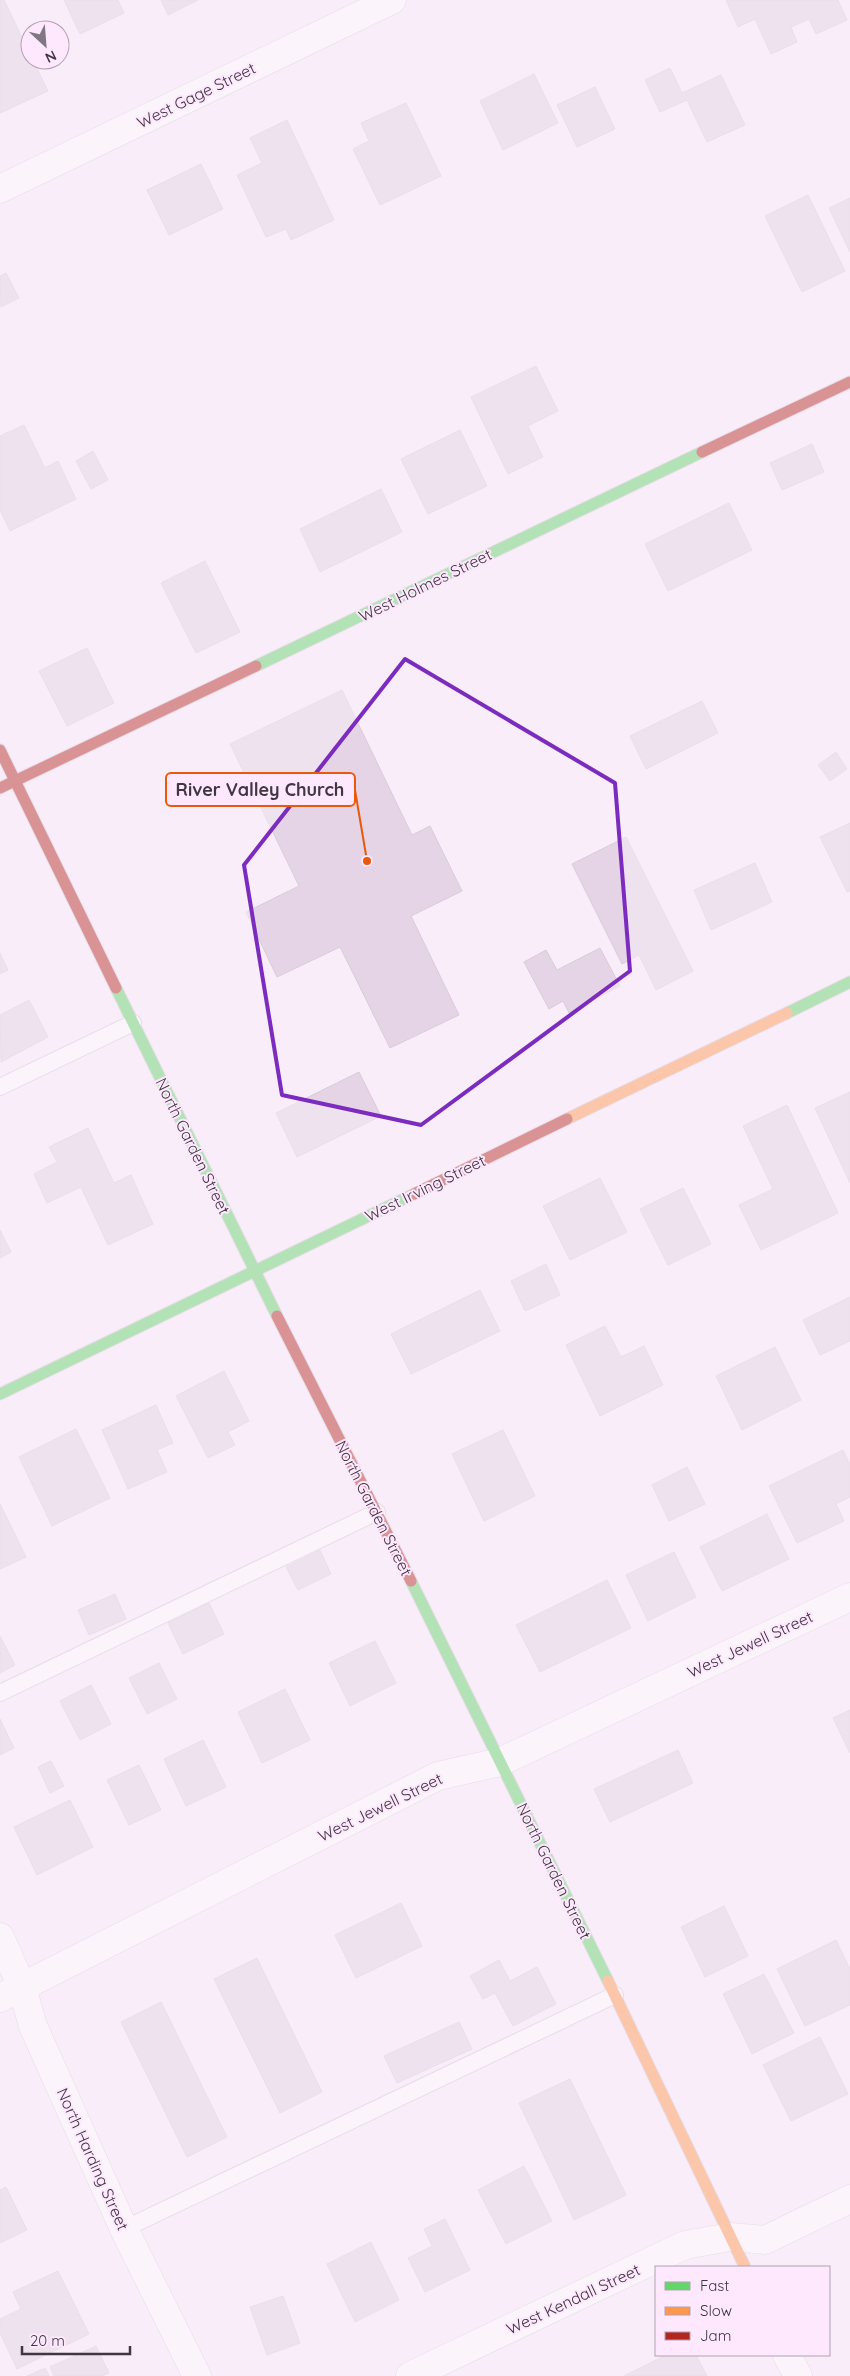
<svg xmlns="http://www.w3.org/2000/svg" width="850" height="2376" viewBox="0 0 850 2376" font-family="Quicksand,sans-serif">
<rect width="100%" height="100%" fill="#f8edf8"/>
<g fill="#e5d4e5" stroke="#d7cdd7">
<polygon points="0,0 4,0 30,54 30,60 33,60 48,91 0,113"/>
<polygon points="64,0 118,0 124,13 80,34"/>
<polygon points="161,0 198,0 168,15"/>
<polygon points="726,0 838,0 847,20 816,34 809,19 791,27 797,42 771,54 755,19 738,27"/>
<polygon points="670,68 682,93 721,75 745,125 707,142 687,100 660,112 645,80"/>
<polygon points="534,74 558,123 503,150 480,101"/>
<polygon points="595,87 615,129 577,147 557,105"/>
<polygon points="406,103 441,176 380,205 353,149 369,141 361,123"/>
<polygon points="287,120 334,220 291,240 286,229 266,237 237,175 262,163 250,138"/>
<polygon points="201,164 223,209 169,235 147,190"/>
<polygon points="808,195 845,271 802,292 765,216"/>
<polygon points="850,198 850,252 829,208"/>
<polygon points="6,273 19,298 1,307 0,276"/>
<polygon points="536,366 558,411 528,426 543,457 508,474 471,397"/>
<polygon points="24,425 45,468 58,461 76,499 10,531 0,510 0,436"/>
<polygon points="460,430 487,486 428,514 401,459"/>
<polygon points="812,444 824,472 782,490 770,463"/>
<polygon points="93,451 108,480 91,489 76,461"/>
<polygon points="381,489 402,532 320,572 300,529"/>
<polygon points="729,503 752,550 668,591 645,544"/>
<polygon points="205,561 240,632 196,653 161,583"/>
<polygon points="87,648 114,703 67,726 39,671"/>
<polygon points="342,690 412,835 430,826 462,891 411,916 459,1015 390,1048 340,947 277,977 246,912 299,886 230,744"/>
<polygon points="702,701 718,733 646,769 630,736"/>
<polygon points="836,752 847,769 830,781 818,765"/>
<polygon points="850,823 850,891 847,892 820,837"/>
<polygon points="626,837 693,971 656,990 639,955 622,964 572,864"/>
<polygon points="755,863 772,902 711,930 694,890"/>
<polygon points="600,948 620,986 569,1013 563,1001 549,1009 524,962 546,950 557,970"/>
<polygon points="0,953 8,970 0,974"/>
<polygon points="29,1000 48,1037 1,1062 0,1015"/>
<polygon points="359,1072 381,1116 297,1157 276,1113"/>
<polygon points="850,1092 850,1183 815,1108"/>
<polygon points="787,1105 838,1213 761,1250 739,1205 773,1189 743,1126"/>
<polygon points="88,1128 114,1183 131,1175 153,1224 108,1245 81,1187 47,1203 34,1174 57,1162 49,1147"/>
<polygon points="600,1178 627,1232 570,1260 543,1206"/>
<polygon points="683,1188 711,1244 668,1265 640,1209"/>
<polygon points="0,1230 11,1252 0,1258"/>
<polygon points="546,1264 560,1295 525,1311 511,1281"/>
<polygon points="480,1290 500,1331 411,1374 391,1334"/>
<polygon points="850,1297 850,1341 820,1355 803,1320"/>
<polygon points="605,1326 621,1357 644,1346 663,1385 600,1416 566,1345"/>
<polygon points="775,1347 801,1400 742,1430 716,1376"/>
<polygon points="224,1371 249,1421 228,1432 235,1445 208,1458 176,1396"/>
<polygon points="156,1405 173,1443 157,1450 167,1472 128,1489 102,1430"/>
<polygon points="76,1429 110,1498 52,1526 19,1457"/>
<polygon points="503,1430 535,1496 484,1521 452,1454"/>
<polygon points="843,1450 850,1464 850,1497 836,1504 844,1521 797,1543 769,1486"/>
<polygon points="687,1467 705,1504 669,1521 652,1485"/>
<polygon points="0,1504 26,1557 0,1569"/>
<polygon points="767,1514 789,1559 722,1591 700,1547"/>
<polygon points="320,1550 331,1574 298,1590 286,1567"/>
<polygon points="674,1552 696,1597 648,1621 626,1575"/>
<polygon points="607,1580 631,1628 540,1672 516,1625"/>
<polygon points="115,1594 126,1619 89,1635 78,1610"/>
<polygon points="209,1603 224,1634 183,1654 168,1623"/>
<polygon points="0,1636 15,1665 0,1673"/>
<polygon points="375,1641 396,1683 350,1706 329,1663"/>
<polygon points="159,1663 177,1699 147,1714 129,1678"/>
<polygon points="91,1685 111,1724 80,1740 60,1701"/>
<polygon points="285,1689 310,1740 262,1763 238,1712"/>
<polygon points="850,1710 850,1753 833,1718"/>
<polygon points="0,1719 14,1748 0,1755"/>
<polygon points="203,1740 226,1787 186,1806 164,1759"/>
<polygon points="678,1750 693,1783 610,1822 594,1789"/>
<polygon points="51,1761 64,1786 50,1793 38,1767"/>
<polygon points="139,1765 161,1810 129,1825 107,1780"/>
<polygon points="70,1800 93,1847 37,1875 14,1827"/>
<polygon points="401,1903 422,1946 356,1978 335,1935"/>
<polygon points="724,1906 748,1956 705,1977 681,1927"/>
<polygon points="836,1940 850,1969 850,2005 805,2026 777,1969"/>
<polygon points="257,1958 322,2092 280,2113 214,1979"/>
<polygon points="499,1960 510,1981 537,1967 556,2004 513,2026 495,1993 483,1999 470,1976"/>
<polygon points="764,1974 794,2033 752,2054 723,1994"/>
<polygon points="161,2002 227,2137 187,2157 121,2022"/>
<polygon points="459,2022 472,2049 397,2083 384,2056"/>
<polygon points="820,2037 848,2094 791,2121 763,2065"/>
<polygon points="570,2079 626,2195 574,2220 519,2103"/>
<polygon points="524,2166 552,2221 506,2244 478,2190"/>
<polygon points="6,2187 27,2230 0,2243 0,2190"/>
<polygon points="445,2219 470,2270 425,2292 408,2258 432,2246 424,2229"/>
<polygon points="371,2242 399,2300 355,2322 327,2264"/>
<polygon points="58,2271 89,2334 17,2369 0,2333 0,2319 21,2309 13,2292"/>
<polygon points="283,2296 300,2343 267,2355 250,2307"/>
<polygon points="96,2346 109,2373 102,2376 54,2376 50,2367"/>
<polygon points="666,2355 696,2355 707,2376 624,2376"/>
<polygon points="45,2368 49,2376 27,2376"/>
</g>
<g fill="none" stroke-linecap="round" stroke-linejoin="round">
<g stroke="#d3c9d3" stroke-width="18">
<g id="lane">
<polyline points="0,1087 133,1023"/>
<polyline points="0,1693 377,1512"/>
<polyline points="124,2229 615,1995"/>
</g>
</g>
<g stroke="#d3c9d3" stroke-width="29">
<g id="street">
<polyline points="0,189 392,0"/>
<polyline points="0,1937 22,1987 33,2026 124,2229 197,2376"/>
<polyline points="0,1998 438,1776 500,1762 850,1597"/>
<polyline points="787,2355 798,2376"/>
<polyline points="410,2376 685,2245 730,2237 765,2240 850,2199"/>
</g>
</g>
<g stroke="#d3c9d3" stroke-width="13">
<g id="fast">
<polyline points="256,666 702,452"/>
<polyline points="116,988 277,1316"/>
<polyline points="787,1013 850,982"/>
<polyline points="0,1394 414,1194"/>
<polyline points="411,1581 608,1981"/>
</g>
</g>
<g stroke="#d3c9d3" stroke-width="13">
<g id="slow">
<polyline points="567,1119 787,1013"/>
<polyline points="608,1981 745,2267"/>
</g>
</g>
<g stroke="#d3c9d3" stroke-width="13">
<g id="jam">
<polyline points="702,452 850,382"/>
<polyline points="0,750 116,988"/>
<polyline points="0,788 256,666"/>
<polyline points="414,1194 567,1119"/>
<polyline points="277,1316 411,1581"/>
</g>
</g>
<use href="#lane" stroke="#fefcfe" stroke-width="16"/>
<use href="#street" stroke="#fefcfe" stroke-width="28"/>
<use href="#fast" stroke="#63d668" stroke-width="11"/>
<use href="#slow" stroke="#ff974d" stroke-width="11"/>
<use href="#jam" stroke="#b3261e" stroke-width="11"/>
</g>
<path d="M0 0H850V2376H0ZM405,659L615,783L630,971L421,1125L282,1095L244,865Z" fill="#f8edf8" fill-opacity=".55" fill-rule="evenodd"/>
<path fill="none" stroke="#7b2cbf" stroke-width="4" stroke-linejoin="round" d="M405,659L615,783L630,971L421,1125L282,1095L244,865Z"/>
<g text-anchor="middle" stroke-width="4" stroke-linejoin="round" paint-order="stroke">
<g font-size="16" fill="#413742" stroke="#fde8fd">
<text transform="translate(196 95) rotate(-26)" y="6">West Gage Street</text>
<text transform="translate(425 585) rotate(-26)" y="6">West Holmes Street</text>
<text transform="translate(193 1146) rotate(64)" y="6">North Garden Street</text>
<text transform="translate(425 1188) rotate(-26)" y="6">West Irving Street</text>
<text transform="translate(374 1508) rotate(63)" y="6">North Garden Street</text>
<text transform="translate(750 1644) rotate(-25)" y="6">West Jewell Street</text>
<text transform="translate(380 1807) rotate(-26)" y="6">West Jewell Street</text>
<text transform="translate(554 1871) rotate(64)" y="6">North Garden Street</text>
<text transform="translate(93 2159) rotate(66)" y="6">North Harding Street</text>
<text transform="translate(573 2299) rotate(-25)" y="6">West Kendall Street</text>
</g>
</g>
<path fill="none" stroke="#e8590c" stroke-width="2" d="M367 861L355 790"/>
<circle fill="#e8590c" stroke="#fde8fd" stroke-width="2" cx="367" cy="861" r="5"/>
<rect fill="#fde8fd" stroke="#e8590c" stroke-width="2" x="166" y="773" width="189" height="33" rx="5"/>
<g font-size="18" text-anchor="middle" font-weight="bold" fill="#413742">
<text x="260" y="796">River Valley Church</text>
</g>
<rect x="655" y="2266" width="175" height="90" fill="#fde8fd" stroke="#b2a1b2"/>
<rect x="665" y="2282" width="25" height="8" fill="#63d668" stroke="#b2a1b2"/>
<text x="700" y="2291" font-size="15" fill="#413742">Fast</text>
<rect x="665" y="2307" width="25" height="8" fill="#ff974d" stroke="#b2a1b2"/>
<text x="700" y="2316" font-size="15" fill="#413742">Slow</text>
<rect x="665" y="2332" width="25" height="8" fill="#b3261e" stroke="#b2a1b2"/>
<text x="700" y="2341" font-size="15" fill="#413742">Jam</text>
<g transform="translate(45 45) rotate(154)"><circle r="24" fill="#fde8fd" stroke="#b2a1b2"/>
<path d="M0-4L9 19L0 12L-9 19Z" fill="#817782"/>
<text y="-8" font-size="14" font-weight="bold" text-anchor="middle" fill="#413742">N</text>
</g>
<path d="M22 2346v8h108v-8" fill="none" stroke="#413742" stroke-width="2.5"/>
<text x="30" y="2346" font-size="15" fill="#413742" stroke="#fde8fd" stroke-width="4" paint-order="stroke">20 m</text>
</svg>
